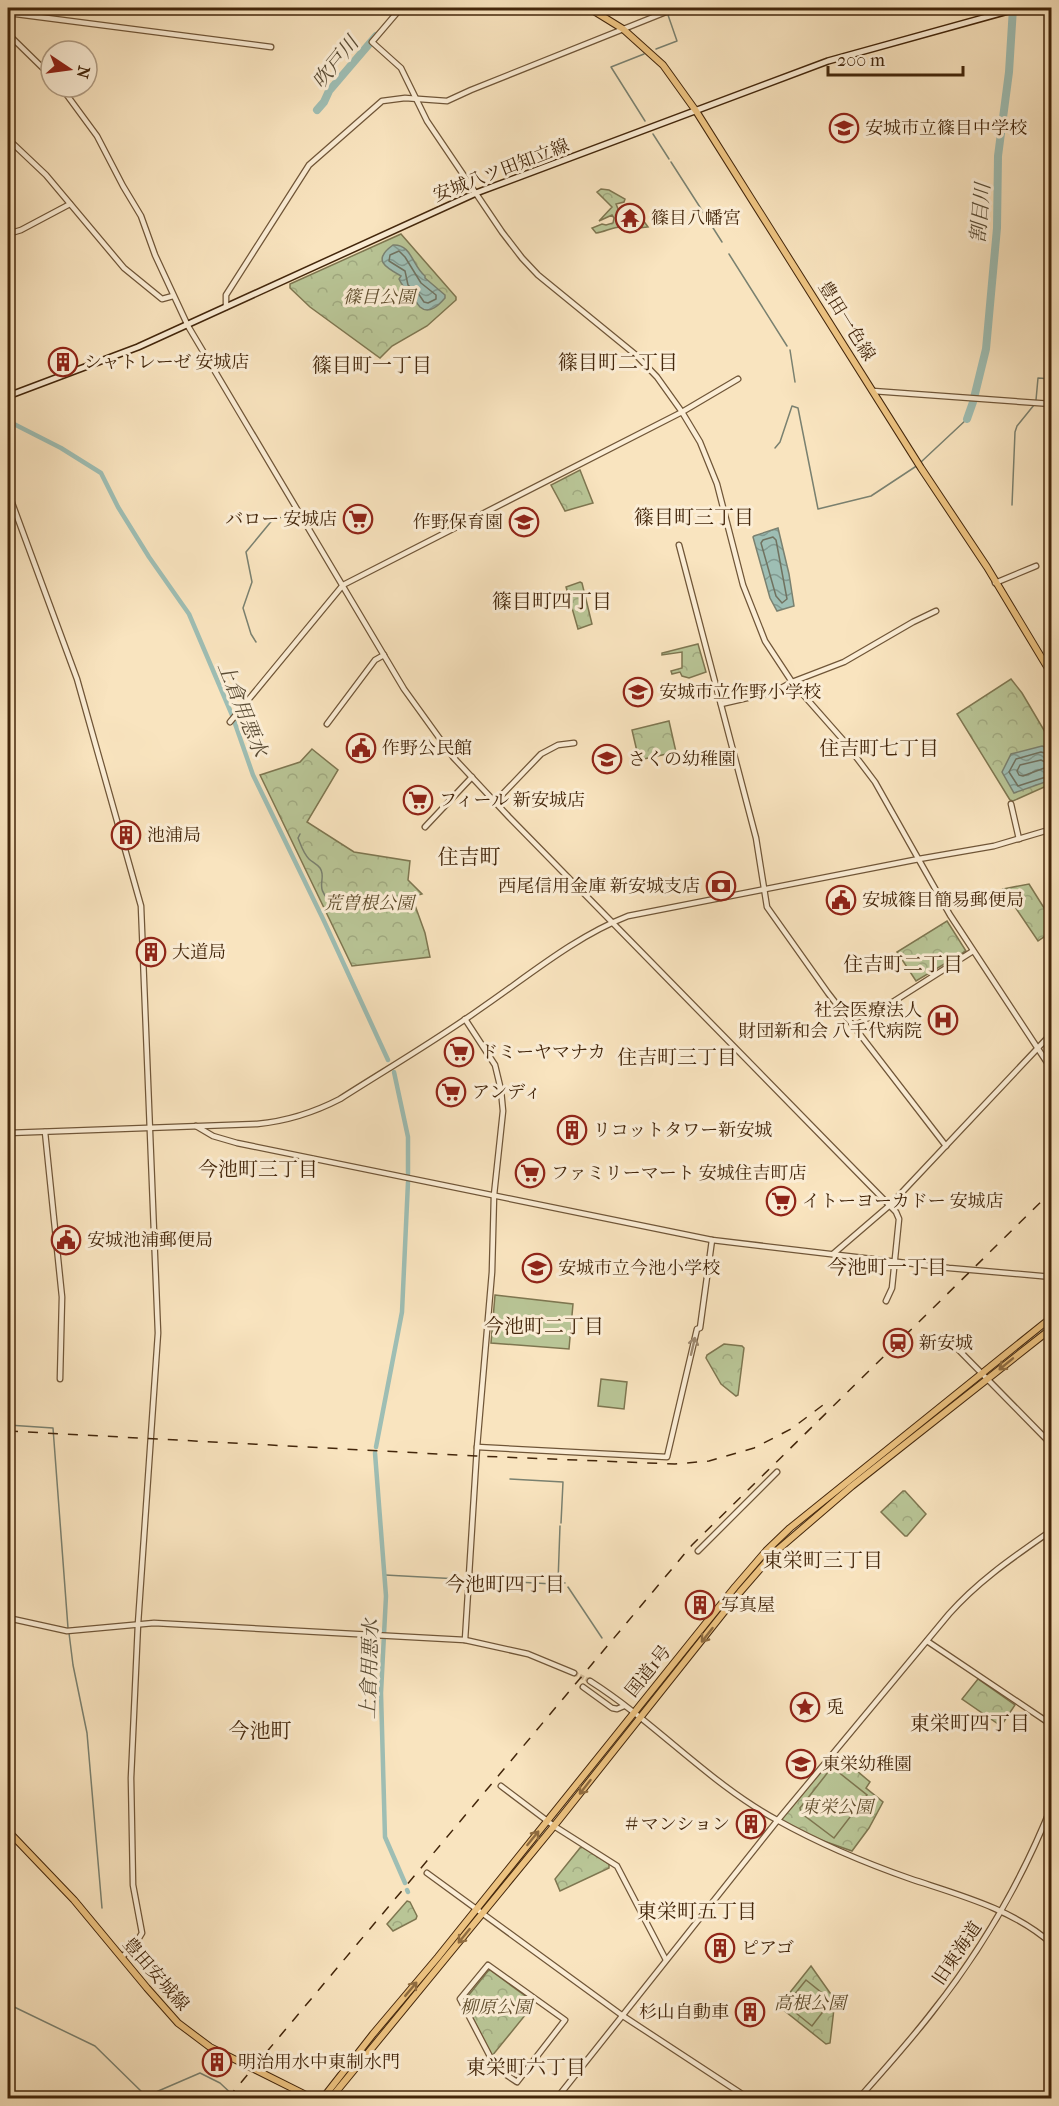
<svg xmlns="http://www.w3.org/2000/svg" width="1059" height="2106" viewBox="0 0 1059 2106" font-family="'IM FELL French Canon','Noto Serif JP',serif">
<defs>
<pattern id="forest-crowns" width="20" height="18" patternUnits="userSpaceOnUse" patternTransform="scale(1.5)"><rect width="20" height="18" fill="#b9c596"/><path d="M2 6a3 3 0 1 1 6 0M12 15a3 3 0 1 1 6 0" fill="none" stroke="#a0a980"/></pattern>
<pattern id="water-waves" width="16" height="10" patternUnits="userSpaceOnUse" patternTransform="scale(1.5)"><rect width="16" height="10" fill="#9ebeb4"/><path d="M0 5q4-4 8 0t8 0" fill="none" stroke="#829a91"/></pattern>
</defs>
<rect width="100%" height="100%" fill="#f9e4bf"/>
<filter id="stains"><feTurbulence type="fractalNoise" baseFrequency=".00333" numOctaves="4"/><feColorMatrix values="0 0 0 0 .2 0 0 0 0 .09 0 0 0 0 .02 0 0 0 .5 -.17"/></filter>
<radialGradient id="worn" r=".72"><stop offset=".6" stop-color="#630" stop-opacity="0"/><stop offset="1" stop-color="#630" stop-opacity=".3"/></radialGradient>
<g fill="url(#forest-crowns)" stroke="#7e7650" stroke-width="1.5">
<path d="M601,189L609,190L625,199L624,202L616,204C619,213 625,222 634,227L640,222L633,212L635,209L648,227L622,230L621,227C612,227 605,232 596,233L592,228L602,224L606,225L613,223L614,218L612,215L599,221L612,207L597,192Z"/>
<polygon points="401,234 456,297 456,300 427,326 392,346 380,358 310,307 290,288 290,284"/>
<polygon points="580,470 593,503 565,511 551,485"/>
<polygon points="580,582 582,583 592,624 578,629 566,587"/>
<polygon points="698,644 706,672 689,678 682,676 680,672 672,674 671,671 682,668 682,652 662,655 662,653"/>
<polygon points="1011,679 1022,693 1051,742 1051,784 1013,801 1010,800 957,714"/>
<polygon points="669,721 676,752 639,760 632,730"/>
<polygon points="312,749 338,770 307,822 354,852 410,861 408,880 422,894 412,897 425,933 430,957 352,966 260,775 300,762"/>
<polygon points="1029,884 1051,919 1051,932 1038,941 1003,889"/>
<polygon points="947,921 966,951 916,981 897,952"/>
<polygon points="724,1344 742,1346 744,1348 738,1395 736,1396 721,1384 706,1358 707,1355"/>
<polygon points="903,1491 905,1491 926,1514 907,1536 905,1536 881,1512"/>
<polygon points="978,1679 1015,1705 1001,1726 962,1699"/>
<polygon points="836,1753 870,1782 866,1788 883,1802 869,1828 852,1851 815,1838 780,1820"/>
<polygon points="583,1847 609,1864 609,1868 560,1891 555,1879 580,1848"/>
<polygon points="407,1901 410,1902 417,1916 416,1919 393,1931 387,1924"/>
<polygon points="811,1966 835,2000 830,2043 826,2044 781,2008 780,2005"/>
<polygon points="490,1970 535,2003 492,2056 464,2001 488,1971"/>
</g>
<g fill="#b9c596" stroke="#7e7650" stroke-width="1.5">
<polygon points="495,1295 573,1304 569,1349 491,1343"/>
<polygon points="601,1379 627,1382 624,1409 598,1406"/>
<polygon points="832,1767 867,1795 834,1838 801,1813 800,1808"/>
<polygon points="806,1980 822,1993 825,2009 812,2026 786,2005"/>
</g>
<g fill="url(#water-waves)" stroke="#7a8170" stroke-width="1.5">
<path d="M393,245C412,244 412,266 425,276V278L445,295V298C439,305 429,315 420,307C417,304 416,301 414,298C408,291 403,288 399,279L401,276C385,267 372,260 393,245Z"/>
<polygon points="778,528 789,574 794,606 777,611 770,598 753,537 754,536"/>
<polygon points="1042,746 1050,749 1051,752 1051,780 1014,793 1002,772 1011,754"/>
</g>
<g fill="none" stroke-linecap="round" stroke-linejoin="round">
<g stroke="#707260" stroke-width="1.5">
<polygon points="399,251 405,257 421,283 436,295 436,299 428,303 424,302 418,293 408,285 405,271 389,261 390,255"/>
<polygon points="773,537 776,540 787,599 782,603 776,596 761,543 763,540"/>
<polyline points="1052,755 1041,752 1016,759 1009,772 1018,786 1052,775"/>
<polygon points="1041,760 1047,763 1047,767 1023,776 1019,775 1017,771 1020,765"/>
</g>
<g stroke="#7a8170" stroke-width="1.5">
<polyline points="656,49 677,41 668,15"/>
<polyline points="644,54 611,67 645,121"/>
<polyline points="653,134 669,159"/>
<polyline points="671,162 705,215"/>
<polyline points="708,220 722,242"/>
<polyline points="729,254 787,346"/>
<polyline points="790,350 795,382"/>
<polyline points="1036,400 1038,378 1052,379"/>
<polyline points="775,448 780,442 792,406 798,408 818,509 871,496 918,465"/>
<polyline points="921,462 967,419"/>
<polyline points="1012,505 1015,432 1017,426 1034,405"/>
<polyline points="256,642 251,634 243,608 252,582 246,552 274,518 292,517"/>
<path d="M300,834L298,838C301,845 303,853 309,859C312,862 317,864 320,868C328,880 311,887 335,905"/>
<polyline points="8,1425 53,1428 68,1628"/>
<polyline points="510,1479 563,1482 561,1523"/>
<polyline points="560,1526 558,1582 565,1583"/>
<polyline points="385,1575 553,1584"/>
<polyline points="568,1587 602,1638"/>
<polyline points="69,1633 73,1665 87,1733 102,1908"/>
<polyline points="8,2004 95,2046 145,2095 149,2095 200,2073 220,2083 236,2098"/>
</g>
<g stroke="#9ebeb4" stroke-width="4.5">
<polyline points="8,421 61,448 101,473 118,507 149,557 189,614 232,715 253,775 324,921 388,1060"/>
<polyline points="394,1072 408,1137 408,1174"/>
<polyline points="376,1447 402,1312 408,1182"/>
<polyline points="375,1453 386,1596 381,1693 385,1837 405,1883"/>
<polyline points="407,1890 408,1892"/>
</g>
<g stroke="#9ebeb4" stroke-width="8">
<polyline points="317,110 324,102 329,91 376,36"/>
<polyline points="967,419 973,402 986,349 997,228 998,156 1009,72 1013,8"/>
</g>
<polyline stroke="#d5be9b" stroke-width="4.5" stroke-dasharray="4.5 2" stroke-linecap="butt" points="574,1673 590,1681"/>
<g stroke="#705638" stroke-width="7">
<g id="tertiary">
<polyline points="401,8 372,42 401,68 427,121 502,232 522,258 538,275 636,355 657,377 682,412 700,442 717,484 743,585 765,641 792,682 844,741 875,782 950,915 1052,1070"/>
<polyline points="8,13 271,47"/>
<polyline points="8,34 51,76"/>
<polyline points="61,87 97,136 123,186 141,216 155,255 188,326 404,689 453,757 509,817 896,1212 899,1219 892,1288 886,1301"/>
<polyline points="8,139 46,175 124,268 162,299 173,296"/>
<polyline points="8,234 21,230 70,204"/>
<polyline points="226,307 226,295 309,165 382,101 405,98 447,101 471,90 676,8"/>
<polyline points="873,391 1052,404"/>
<polyline points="8,492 77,679 141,906 158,1333 138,1624 131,1778 133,1885 142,1933 136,1943 122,1957"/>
<polyline points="679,545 756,838 767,907 828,993 946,1146"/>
<polyline points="995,583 1036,566"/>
<polyline points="721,704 774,692 792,682 844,662 913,622 936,611"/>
<polyline points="230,722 343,585 682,412 738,379"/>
<polyline points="327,724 375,660 384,655"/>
<polyline points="496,801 541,754 558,745 574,743"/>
<polyline points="1011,804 1019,839"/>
<polyline points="425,827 472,777"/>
<polyline points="465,1019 495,1065 501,1090 503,1111 494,1195 492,1272 477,1447 465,1640"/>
<polyline points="855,1026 973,951"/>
<polyline points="196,1126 213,1136 237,1143 712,1240 949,1268 1052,1277"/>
<polyline points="45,1132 62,1297 60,1379"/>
<path d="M8,1133L257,1124C288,1121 313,1113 340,1099C387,1069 435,1041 480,1009C527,977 574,937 628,916L919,859L994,846L1052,829"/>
<polyline points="833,1254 890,1205 1052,1033"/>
<polyline points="945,1336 1052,1445"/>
<polyline points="477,1447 667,1457 697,1329 700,1328 712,1240"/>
<polyline points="8,1549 10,1568 8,1610"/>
<polyline points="698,1551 777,1472"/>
<polyline points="8,1618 67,1631 154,1623 465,1640 528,1654 574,1673"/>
<polyline points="927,1641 1052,1725"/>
<path d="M590,1681C656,1723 709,1783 777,1820C820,1844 865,1863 911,1879C959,1895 1013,1909 1052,1944"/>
<polyline points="583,1687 612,1708 617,1709 624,1706"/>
<polyline points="501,1786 554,1826 617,1866 666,1960"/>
<polyline points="427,1873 623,2016 748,2098"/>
<polygon points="488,1965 565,2020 517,2082 496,2068 460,1999"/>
<path d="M557,2098L777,1821L949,1614C979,1580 1015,1556 1052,1530"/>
<path d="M859,2098C884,2070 910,2041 933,2011C982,1949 1023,1878 1052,1805"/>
</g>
</g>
<g stroke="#43260b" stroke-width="8">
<polyline id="secondary" points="8,396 138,347 476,193 828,61 1019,8"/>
</g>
<g stroke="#43260b" stroke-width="8">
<g id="primary">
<polyline points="589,8 623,29 663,65 696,111 921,468 987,567 1052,675"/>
<polyline points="8,1831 74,1900 147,1988 178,2023 210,2047 312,2098"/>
</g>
</g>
<g stroke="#43260b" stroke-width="8">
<g id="trunk">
<polyline points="323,2098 373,2034 438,1957 735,1587 766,1551 790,1528 1052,1317"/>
<polyline points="331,2098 554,1826 740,1592 774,1553 852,1486 1052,1328"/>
</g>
</g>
<use href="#tertiary" stroke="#fbedd5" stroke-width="4.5"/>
<use href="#secondary" stroke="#fbedd5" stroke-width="5"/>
<use href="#primary" stroke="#ecc280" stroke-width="6"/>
<use href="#trunk" stroke="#ecc280" stroke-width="6"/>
<g stroke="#43260b" stroke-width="1.5" stroke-dasharray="10 10" stroke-linecap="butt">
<polyline points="8,1431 476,1456 675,1464 709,1461 754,1448 791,1429 823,1405"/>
<polyline points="228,2098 692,1545 1052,1191"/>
</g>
</g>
<defs><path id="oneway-shaft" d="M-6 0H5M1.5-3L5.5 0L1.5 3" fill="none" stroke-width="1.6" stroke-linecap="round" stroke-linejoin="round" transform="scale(1.5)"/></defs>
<use stroke="#9f8a70" href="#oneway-shaft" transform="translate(693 1346) rotate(-77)"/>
<g stroke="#8f6c40">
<use href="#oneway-shaft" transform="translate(1006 1364) rotate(141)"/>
<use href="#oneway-shaft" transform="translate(707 1635) rotate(128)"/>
<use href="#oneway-shaft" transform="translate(585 1787) rotate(128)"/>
<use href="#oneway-shaft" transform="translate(533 1838) rotate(-51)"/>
<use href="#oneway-shaft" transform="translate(464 1936) rotate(129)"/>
<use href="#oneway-shaft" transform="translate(411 1989) rotate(-50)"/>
</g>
<defs>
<g id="school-ring" transform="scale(1.5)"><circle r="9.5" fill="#fbedd5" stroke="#8f2418" stroke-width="1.5"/><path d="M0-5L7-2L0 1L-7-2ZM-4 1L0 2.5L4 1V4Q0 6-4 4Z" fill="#8f2418"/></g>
<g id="temple-ring" transform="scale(1.5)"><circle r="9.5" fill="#fbedd5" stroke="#8f2418" stroke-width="1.5"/><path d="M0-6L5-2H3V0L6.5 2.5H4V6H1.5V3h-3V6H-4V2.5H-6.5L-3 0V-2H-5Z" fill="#8f2418"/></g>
<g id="building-ring" transform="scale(1.5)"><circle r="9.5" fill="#fbedd5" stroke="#8f2418" stroke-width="1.5"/><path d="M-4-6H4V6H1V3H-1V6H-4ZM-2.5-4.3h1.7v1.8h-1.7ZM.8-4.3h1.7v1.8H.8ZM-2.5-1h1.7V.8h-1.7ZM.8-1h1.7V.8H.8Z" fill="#8f2418"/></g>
<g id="supermarket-ring" transform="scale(1.5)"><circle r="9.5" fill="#fbedd5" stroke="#8f2418" stroke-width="1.5"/><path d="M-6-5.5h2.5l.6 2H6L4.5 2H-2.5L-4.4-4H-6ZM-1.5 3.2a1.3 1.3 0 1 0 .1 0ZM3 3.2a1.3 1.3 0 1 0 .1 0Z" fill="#8f2418"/></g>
<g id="civic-ring" transform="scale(1.5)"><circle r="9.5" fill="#fbedd5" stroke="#8f2418" stroke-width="1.5"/><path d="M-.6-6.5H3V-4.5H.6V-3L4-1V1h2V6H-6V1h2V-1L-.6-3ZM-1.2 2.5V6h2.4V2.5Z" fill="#8f2418"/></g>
<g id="bank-ring" transform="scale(1.5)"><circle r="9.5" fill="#fbedd5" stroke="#8f2418" stroke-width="1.5"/><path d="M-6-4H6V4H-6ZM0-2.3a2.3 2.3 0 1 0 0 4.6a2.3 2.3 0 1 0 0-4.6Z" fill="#8f2418"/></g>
<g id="hospital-ring" transform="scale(1.5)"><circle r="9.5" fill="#fbedd5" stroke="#8f2418" stroke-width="1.5"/><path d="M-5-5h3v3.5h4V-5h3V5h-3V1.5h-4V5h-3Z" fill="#8f2418"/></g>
<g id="station-ring" transform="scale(1.5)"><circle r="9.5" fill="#fbedd5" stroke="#8f2418" stroke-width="1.5"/><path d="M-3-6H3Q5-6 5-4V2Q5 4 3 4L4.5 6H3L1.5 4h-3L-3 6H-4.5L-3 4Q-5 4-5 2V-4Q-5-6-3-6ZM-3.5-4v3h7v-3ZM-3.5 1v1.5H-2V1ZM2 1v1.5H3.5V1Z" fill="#8f2418"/></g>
<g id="sight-ring" transform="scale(1.5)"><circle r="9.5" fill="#fbedd5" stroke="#8f2418" stroke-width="1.5"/><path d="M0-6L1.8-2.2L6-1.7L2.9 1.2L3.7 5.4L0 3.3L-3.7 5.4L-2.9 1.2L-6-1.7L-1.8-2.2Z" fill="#8f2418"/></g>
</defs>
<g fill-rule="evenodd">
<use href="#school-ring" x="844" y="128"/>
<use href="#temple-ring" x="630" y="218"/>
<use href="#building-ring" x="63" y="362"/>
<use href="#supermarket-ring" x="358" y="519"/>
<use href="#school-ring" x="524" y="522"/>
<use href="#school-ring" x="638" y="692"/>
<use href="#civic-ring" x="361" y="748"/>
<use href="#school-ring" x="607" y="759"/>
<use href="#supermarket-ring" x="418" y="800"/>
<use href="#building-ring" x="126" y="835"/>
<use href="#bank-ring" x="721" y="886"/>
<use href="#civic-ring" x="841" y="900"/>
<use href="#building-ring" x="151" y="952"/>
<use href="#hospital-ring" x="943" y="1020"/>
<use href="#supermarket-ring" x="459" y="1052"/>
<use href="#supermarket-ring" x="451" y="1092"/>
<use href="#building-ring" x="572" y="1130"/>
<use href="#supermarket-ring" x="530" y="1173"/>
<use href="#supermarket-ring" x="781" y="1201"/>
<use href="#civic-ring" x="66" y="1240"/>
<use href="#school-ring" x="537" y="1268"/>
<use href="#station-ring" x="898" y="1343"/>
<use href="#building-ring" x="700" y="1605"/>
<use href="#sight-ring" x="805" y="1707"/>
<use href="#school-ring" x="801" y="1764"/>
<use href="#building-ring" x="751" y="1824"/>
<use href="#building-ring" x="720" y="1948"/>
<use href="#building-ring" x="750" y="2012"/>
<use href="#building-ring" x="217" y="2062"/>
</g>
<g text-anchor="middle" stroke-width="6" stroke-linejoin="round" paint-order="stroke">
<g font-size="18" fill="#43260b" stroke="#fbedd5" text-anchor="start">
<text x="865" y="134">安城市立篠目中学校</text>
<text x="651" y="224">篠目八幡宮</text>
<text x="84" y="368">シャトレーゼ 安城店</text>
<text x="337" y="525" text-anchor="end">バロー 安城店</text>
<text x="503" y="528" text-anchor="end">作野保育園</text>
<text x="659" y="698">安城市立作野小学校</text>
<text x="382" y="754">作野公民館</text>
<text x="628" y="765">さくの幼稚園</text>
<text x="439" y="806">フィール 新安城店</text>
<text x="147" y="841">池浦局</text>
<text x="700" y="892" text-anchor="end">西尾信用金庫 新安城支店</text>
<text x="862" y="906">安城篠目簡易郵便局</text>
<text x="172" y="958">大道局</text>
<text x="922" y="1016" text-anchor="end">社会医療法人<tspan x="922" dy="21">財団新和会 八千代病院</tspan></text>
<text x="480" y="1058">ドミーヤマナカ</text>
<text x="472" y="1098">アンディ</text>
<text x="593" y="1136">リコットタワー新安城</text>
<text x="551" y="1179">ファミリーマート 安城住吉町店</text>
<text x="802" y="1207">イトーヨーカドー 安城店</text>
<text x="87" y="1246">安城池浦郵便局</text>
<text x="558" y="1274">安城市立今池小学校</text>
<text x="919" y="1349">新安城</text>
<text x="721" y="1611">写真屋</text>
<text x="826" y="1713">兎</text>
<text x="822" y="1770">東栄幼稚園</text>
<text x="730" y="1830" text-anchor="end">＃マンション</text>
<text x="741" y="1954">ピアゴ</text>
<text x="729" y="2018" text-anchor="end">杉山自動車</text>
<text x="238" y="2068">明治用水中東制水門</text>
</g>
<g font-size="18" fill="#43260b" stroke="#fbedd5">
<text transform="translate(501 170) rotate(-21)" y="6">安城八ツ田知立線</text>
<text transform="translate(847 321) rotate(58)" y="6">豊田一色線</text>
<text transform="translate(648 1671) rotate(-51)" y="6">国道1号</text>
<text transform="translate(957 1953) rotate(-56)" y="6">旧東海道</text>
<text transform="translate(156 1974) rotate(49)" y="6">豊田安城線</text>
</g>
<g font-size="18" font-style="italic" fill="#604e2e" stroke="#fbedd5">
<text x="379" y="303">篠目公園</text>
<text x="369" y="909">荒曽根公園</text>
<text x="837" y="1813">東栄公園</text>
<text x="810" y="2009">高根公園</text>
<text x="496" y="2013">柳原公園</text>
</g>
<g font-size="20" font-style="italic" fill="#5a4c35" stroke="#fbedd5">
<text transform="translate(335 62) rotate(-51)" y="7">吹戸川</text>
<text transform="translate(980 213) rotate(-85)" y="7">割目川</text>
<text transform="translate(243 709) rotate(68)" y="7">上倉用悪水</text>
<text transform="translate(369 1669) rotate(-88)" y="7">上倉用悪水</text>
</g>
<g font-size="20" fill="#43260b" stroke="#fbedd5">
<text x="618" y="369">篠目町二丁目</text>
<text x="372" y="372">篠目町一丁目</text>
<text x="694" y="524">篠目町三丁目</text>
<text x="552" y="608">篠目町四丁目</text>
<text x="879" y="755">住吉町七丁目</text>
<text x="903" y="971">住吉町二丁目</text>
<text x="677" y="1064">住吉町三丁目</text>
<text x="258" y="1176">今池町三丁目</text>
<text x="887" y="1274">今池町一丁目</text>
<text x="544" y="1333">今池町二丁目</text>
<text x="823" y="1567">東栄町三丁目</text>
<text x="505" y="1591">今池町四丁目</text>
<text x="970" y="1730">東栄町四丁目</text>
<text x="697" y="1918">東栄町五丁目</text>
<text x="526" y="2074">東栄町六丁目</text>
</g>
<g font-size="21" fill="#43260b" stroke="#fbedd5">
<text x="469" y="864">住吉町</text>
<text x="260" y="1738">今池町</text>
</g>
</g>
<rect width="1059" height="2106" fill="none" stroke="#f9e4bf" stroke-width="30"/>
<rect x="9" y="9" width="1041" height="2088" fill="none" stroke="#43260b" stroke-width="3"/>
<rect x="15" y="15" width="1029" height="2076" fill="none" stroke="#43260b" stroke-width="1.5"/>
<g transform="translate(69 69) rotate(103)"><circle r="28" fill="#fbedd5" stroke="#b19d84" stroke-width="1.5"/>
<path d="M0-4.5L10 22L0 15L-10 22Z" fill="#8f2418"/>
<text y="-9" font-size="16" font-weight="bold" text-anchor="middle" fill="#43260b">N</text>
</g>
<path d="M828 66v9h135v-9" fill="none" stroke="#43260b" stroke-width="3"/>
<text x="837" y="66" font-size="18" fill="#43260b" stroke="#fbedd5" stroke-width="4.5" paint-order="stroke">200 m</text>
<rect width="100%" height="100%" filter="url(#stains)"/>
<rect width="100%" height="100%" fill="url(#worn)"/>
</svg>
